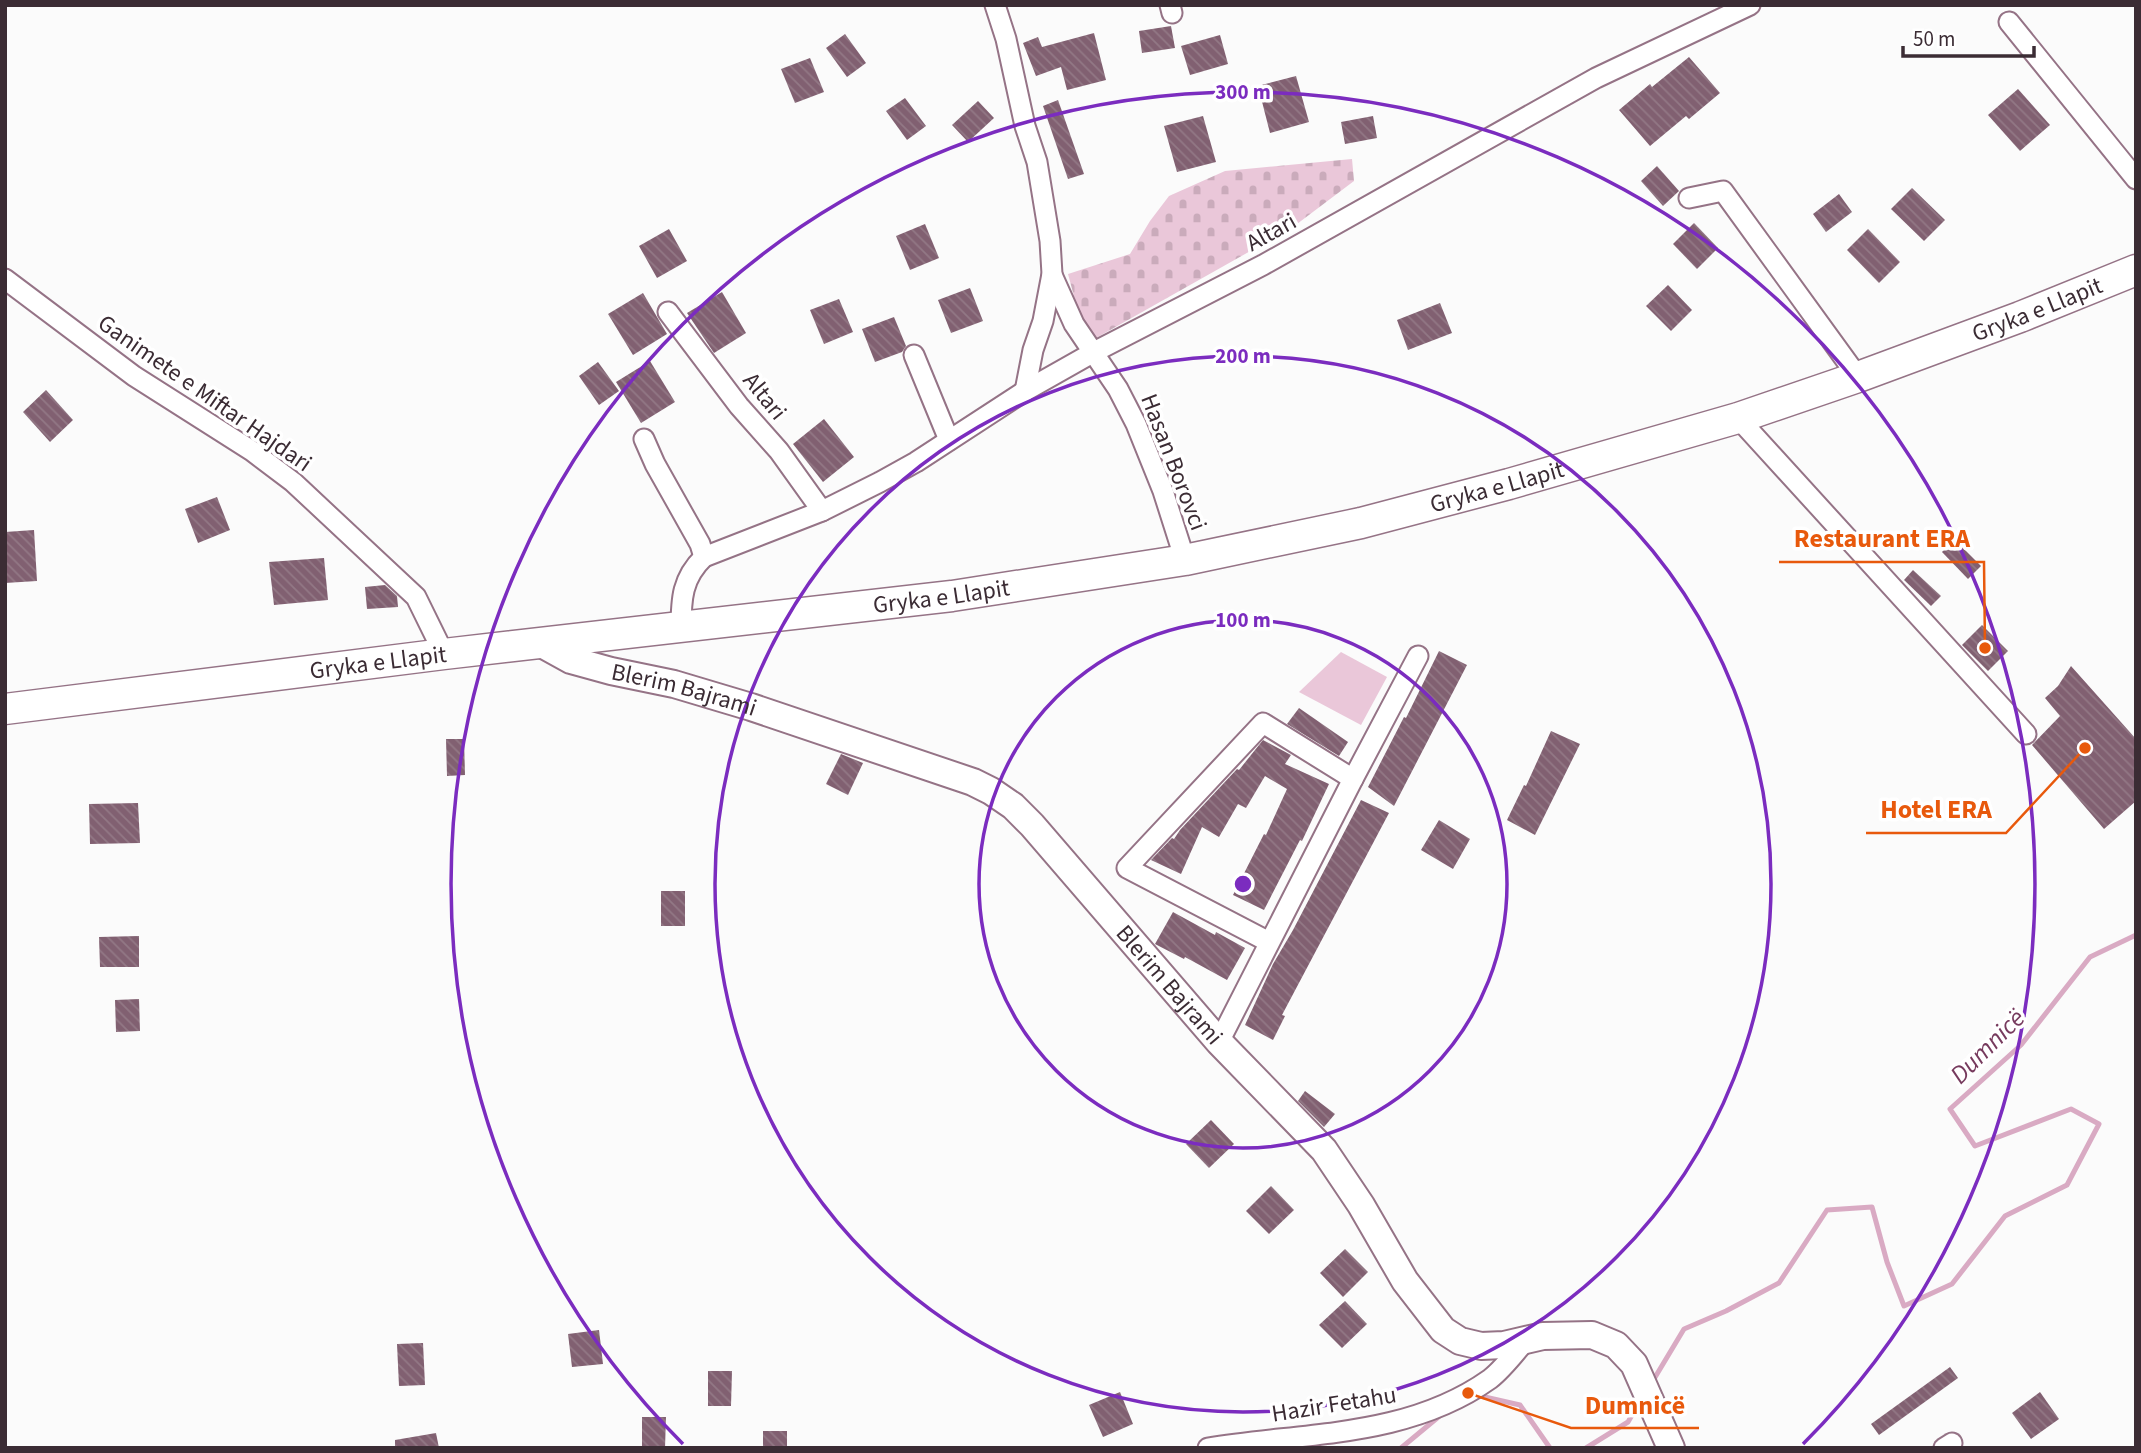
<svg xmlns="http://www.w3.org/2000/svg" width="2141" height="1453" viewBox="0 0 2141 1453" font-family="'Source Sans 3',sans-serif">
<defs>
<pattern id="cemetery-stones" width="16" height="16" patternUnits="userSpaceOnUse" patternTransform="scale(1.75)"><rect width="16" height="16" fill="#eac7d9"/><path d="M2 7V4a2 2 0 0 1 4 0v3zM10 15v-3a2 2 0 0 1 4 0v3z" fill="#caabbb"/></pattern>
<pattern id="building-back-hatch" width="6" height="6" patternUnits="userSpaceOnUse" patternTransform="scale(1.75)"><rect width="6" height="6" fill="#816071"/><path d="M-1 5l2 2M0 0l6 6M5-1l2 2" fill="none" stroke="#927885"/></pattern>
</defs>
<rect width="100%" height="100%" fill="#fbfbfb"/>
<polygon fill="url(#cemetery-stones)" points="1352,159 1354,181 1293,227 1096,338 1078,311 1068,274 1130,254 1150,221 1169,196 1225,171"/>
<polygon fill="#eac7d9" points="1341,652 1387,677 1361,725 1299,692"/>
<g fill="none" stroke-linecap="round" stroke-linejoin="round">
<g stroke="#d9aac3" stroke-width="5">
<polyline points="1651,1384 1684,1329 1726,1311 1779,1283 1827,1210 1872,1207 1887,1262 1904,1306 1952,1284 2005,1216 2067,1185 2099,1124 2071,1109 1975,1146 1950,1109 2021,1045 2090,957 2136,935"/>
<polyline points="1476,1395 1520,1405 1550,1448"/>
<polyline points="1401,1448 1442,1414"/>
<polyline points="1586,1448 1628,1422 1640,1401"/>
</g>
</g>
<g fill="url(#building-back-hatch)">
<polygon points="1171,26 1175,48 1142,53 1139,31"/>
<polygon points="1094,33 1106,80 1067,90 1061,67 1036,76 1023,43 1038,37 1042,47"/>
<polygon points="845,34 866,63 847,77 826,48"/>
<polygon points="1220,35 1228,64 1190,75 1181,46"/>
<polygon points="1689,57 1720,93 1689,119 1686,116 1650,146 1619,110 1650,84 1652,87"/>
<polygon points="810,58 824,92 795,103 781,69"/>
<polygon points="1296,76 1309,122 1270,133 1258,86"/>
<polygon points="2018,89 2050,125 2020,151 1988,115"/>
<polygon points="905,98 926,126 907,140 886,111"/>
<polygon points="1058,100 1084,174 1068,179 1043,106"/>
<polygon points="978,101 994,118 968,142 952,125"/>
<polygon points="1203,116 1216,162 1177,172 1164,126"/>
<polygon points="1373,116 1377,138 1345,144 1341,122"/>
<polygon points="1657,166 1679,191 1663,206 1641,181"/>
<polygon points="1912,188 1945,220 1924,241 1891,209"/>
<polygon points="1839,194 1852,212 1826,232 1813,214"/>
<polygon points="1694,223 1718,248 1697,269 1673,244"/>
<polygon points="925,224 939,258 910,270 896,236"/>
<polygon points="669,229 687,261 657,278 639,246"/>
<polygon points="1868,229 1900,262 1879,283 1847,250"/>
<polygon points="1668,285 1692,310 1671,331 1646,306"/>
<polygon points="970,288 983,321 951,333 938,300"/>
<polygon points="722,292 746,333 714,353 687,313"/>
<polygon points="643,293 667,334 633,355 608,314"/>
<polygon points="839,299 853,332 824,344 810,310"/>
<polygon points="1440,303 1452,333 1408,350 1397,320"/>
<polygon points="894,317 906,346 902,352 875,362 862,329"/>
<polygon points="650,361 675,402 641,423 616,382"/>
<polygon points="598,362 619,391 599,405 579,376"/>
<polygon points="46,390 73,420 50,442 23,412"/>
<polygon points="824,419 854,457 823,482 793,444"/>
<polygon points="217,497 230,530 198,543 185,509"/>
<polygon points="34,530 37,581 5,583 5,532"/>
<polygon points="1954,539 1981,566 1968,579 1942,552"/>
<polygon points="324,558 328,600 274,605 269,562"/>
<polygon points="1913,570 1941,596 1931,606 1904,580"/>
<polygon points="385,585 397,596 398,607 367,609 365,587"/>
<polygon points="1982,625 2008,651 1988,671 1962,645"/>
<polygon points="1439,651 1467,665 1394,806 1368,787 1404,717 1406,718"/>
<polygon points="2071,666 2136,739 2136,801 2104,829 2032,745 2060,716 2045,698 2058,686"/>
<polygon points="1299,708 1348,742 1339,756 1287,724"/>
<polygon points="1551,731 1580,744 1535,835 1507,820 1524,785 1526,786"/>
<polygon points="446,739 464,739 465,775 447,776"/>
<polygon points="1263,740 1291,755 1285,764 1329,784 1302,841 1300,840 1264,910 1233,895 1264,834 1266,835 1287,789 1265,776 1246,808 1238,804 1219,837 1202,827 1181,874 1151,860 1172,838 1174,839 1180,830 1237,769 1239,770"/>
<polygon points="841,754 863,763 848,795 826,784"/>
<polygon points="1361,800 1389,813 1282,1015 1285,1016 1273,1040 1245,1025 1273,964 1293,930"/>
<polygon points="138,803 140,843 90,844 89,804"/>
<polygon points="1439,820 1470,839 1453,869 1421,850"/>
<rect x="661" y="891" width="24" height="35"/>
<polygon points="1173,912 1215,935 1216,932 1245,948 1227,980 1185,957 1184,959 1155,944"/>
<polygon points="139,936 139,967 100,967 99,937"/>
<polygon points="139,999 140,1031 116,1032 115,1000"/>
<polygon points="1305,1091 1335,1114 1324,1127 1298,1101"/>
<polygon points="1211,1120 1234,1144 1209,1168 1186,1144"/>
<polygon points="1271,1186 1294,1210 1269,1234 1246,1211"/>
<polygon points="1345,1249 1368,1272 1343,1297 1320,1273"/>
<polygon points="1345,1301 1367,1324 1342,1348 1319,1325"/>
<polygon points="599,1330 603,1364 572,1367 568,1334"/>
<polygon points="423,1343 425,1385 399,1386 397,1344"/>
<polygon points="1950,1367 1958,1378 1879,1435 1871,1424"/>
<polygon points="708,1371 732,1371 731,1406 708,1406"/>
<polygon points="1120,1392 1133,1424 1103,1437 1089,1405"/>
<polygon points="2040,1392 2059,1419 2031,1439 2012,1413"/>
<polygon points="642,1417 666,1417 665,1448 642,1448"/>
<rect x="763" y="1431" width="24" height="17"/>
<polygon points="436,1433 439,1448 395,1448 395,1440"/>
</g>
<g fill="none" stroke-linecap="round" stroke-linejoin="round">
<g stroke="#957386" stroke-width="23">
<g id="street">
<polyline points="995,5 1006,39 1025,126 1037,162 1050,241 1052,274 1043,321 1033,350 1025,391"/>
<polyline points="1170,5 1172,13"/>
<polyline points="2009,22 2136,179"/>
<polyline points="1689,198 1723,191 1858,377"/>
<polyline points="1052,275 1074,324 1118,389 1136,424 1163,491 1185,560"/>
<polyline points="5,279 134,376 252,451 293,482 416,597 444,654"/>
<polyline points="668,312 739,406 779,451 822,511"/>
<polyline points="914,355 949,440"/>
<polyline points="1738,418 2026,734"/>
<polyline points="644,439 655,464 700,544 704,557"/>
<path d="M681,629C681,599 682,578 704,557L822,511L880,482L916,462L1025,391L1094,352L1263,265L1596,78L1750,5"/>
<polyline points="1269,942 1127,868 1263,723 1353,779"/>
<polyline points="1219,1042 1353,779 1418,656"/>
<path d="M1208,1448C1305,1432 1407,1438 1490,1379C1503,1369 1515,1353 1526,1340"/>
<polyline points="1944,1448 1952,1443"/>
</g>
</g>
<g stroke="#957386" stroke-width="30">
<g id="secondary">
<path id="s1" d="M542,644L571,660L611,671L674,684L751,707L973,782L991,791L1013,806L1032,825L1219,1042L1324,1150L1361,1205L1405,1281L1443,1330L1460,1341L1481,1346L1504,1345L1543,1336L1592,1335L1616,1345L1634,1364L1671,1448"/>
</g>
</g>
<g stroke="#957386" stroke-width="33">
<g id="primary">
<path id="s2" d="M5,709L444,654L952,596L1185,560L1361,523L1509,484L1738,418L1858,377L2020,317L2136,270"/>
</g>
</g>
<use href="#street" stroke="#fff" stroke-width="19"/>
<use href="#secondary" stroke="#fff" stroke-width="26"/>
<use href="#primary" stroke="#fff" stroke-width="30"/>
</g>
<g fill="none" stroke="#7b2cbf" stroke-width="3.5">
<circle cx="1243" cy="884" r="264"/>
<circle cx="1243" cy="884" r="528"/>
<path d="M683 1444A792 792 0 1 1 1803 1444"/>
</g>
<g text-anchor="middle" stroke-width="7" stroke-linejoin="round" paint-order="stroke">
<g font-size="24" fill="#3b2c34" stroke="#fff">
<text transform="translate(1271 232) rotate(-29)" y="8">Altari</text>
<text dy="8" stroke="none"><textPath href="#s2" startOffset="2079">Gryka e Llapit</textPath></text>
<text transform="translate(205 393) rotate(35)" y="8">Ganimete e Miftar Hajdari</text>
<text transform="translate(765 396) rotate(51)" y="8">Altari</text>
<text transform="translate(1174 462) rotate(69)" y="8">Hasan Borovci</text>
<text dy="8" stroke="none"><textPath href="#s2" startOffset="1510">Gryka e Llapit</textPath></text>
<text dy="8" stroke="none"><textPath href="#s2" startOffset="943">Gryka e Llapit</textPath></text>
<text dy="8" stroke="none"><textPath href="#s2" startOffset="376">Gryka e Llapit</textPath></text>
<text dy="8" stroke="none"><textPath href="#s1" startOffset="150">Blerim Bajrami</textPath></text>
<text dy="8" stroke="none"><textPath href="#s1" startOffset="738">Blerim Bajrami</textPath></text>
<text transform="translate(1334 1404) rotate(-9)" y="8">Hazir Fetahu</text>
</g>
<g font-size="26" font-style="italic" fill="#773b5e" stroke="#fff">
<text transform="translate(1987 1046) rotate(-45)" y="9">Dumnicë</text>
</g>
</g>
<circle cx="1243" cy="884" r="10" fill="#7b2cbf" stroke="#fff" stroke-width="3.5"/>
<g font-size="21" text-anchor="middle" font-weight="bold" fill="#7b2cbf" stroke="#fff" stroke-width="7" stroke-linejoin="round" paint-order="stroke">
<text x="1243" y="99">300 m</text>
<text x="1243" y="363">200 m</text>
<text x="1243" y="627">100 m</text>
</g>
<path fill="none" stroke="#e8590c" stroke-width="2.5" d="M1985 648L1984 562H1779M2085 748L2006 833H1866M1468 1393L1571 1428H1699"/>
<g fill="#e8590c" stroke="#fff" stroke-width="2.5">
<circle cx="1985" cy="648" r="7"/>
<circle cx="2085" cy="748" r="7"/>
<circle cx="1468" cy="1393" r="7"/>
</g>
<g font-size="26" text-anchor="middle" font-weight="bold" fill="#e8590c" stroke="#fff" stroke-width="7" stroke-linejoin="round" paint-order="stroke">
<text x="1882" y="547">Restaurant ERA</text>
<text x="1936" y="818">Hotel ERA</text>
<text x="1635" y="1414">Dumnicë</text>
</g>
<rect width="2141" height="1453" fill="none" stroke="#3b2c34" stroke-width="14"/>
<path d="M1903 46v10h131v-10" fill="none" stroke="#3b2c34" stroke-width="3.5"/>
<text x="1913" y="46" font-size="21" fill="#3b2c34" stroke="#ffffff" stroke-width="5" paint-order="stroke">50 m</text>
</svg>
